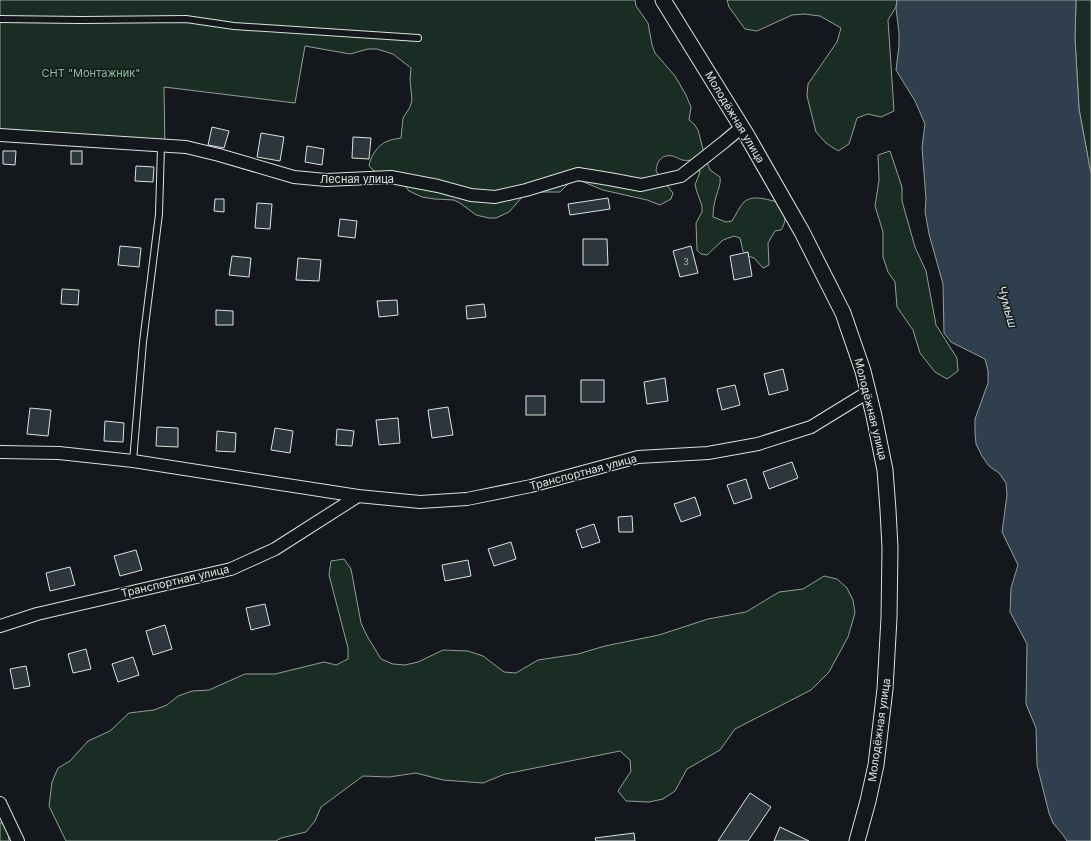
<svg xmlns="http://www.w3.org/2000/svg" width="1091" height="841" viewBox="0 0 1091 841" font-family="Inter,sans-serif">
<rect width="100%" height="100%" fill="#14181c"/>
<g fill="#1a2d24" stroke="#939e99">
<path d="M0,0H635L636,6L648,23L652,45L655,53L675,76L686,95L691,107L689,120L694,124L698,130L705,157L710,170L720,177C721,185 718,189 716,197C714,203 713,210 713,217L726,222L732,221C736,215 739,207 744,202C753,194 768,200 778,202C785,211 788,219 781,230L775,231L768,243L769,265L763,268L754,258L748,256L743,251L740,238L734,236L723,240L707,255L701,254L697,250L696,223L702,212V206L697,192L695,185L700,172L696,160C692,160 687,161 682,160C679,159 676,157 673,156C661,154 657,161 656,171L673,193L671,199L660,205L647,200L603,190L574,178L560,192H538L523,196L509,212L496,218H489L476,215L460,203L454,200L435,199L422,197L409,191L399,179L374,171L369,166C370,157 378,144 388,141C392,139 397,139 401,138L403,118L410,107L412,100L410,80L411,68L393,54L377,49H368L350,54L305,46L295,103L164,87L165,152L0,139Z"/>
<polygon points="727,0 897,0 896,7 888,20 894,111 881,117 868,114 857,118 849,144 838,151 826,143 816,132 807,96 808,84 837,42 841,28 820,16 804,14 792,15 757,31 745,29 729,7"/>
<polygon points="1076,0 1091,0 1091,174 1079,109 1075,38"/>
<polygon points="890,151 902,187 902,201 915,247 926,271 936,325 957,358 958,371 947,379 935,372 920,353 913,330 897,307 895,282 888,272 883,257 883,232 875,206 879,180 878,155"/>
<polygon points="344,559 351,569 361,623 367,636 381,659 393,664 405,665 418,662 443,650 468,651 483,656 504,672 516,673 538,660 578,654 605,646 659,635 708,619 746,612 779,592 803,589 824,576 837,579 847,588 853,600 855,613 848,637 829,672 811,690 735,729 720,750 687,769 675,791 663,799 649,802 626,801 618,791 631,771 630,760 620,751 505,774 483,783 443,780 416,773 389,777 363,776 321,807 315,821 306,832 281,838 276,841 66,841 49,806 52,782 58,768 70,761 88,741 110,731 129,713 154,710 167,705 178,696 192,691 209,690 245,674 275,674 324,662 336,665 348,659 348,648 329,575 331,561"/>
<path d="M0,822C8,827 8,833 9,841H0Z"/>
</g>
<polygon fill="#2f3f4d" stroke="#939e99" points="897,0 1076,0 1075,38 1079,109 1091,174 1091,841 1067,841 1063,835 1053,823 1049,813 1037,765 1036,728 1026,704 1027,644 1010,612 1011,588 1018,565 1002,532 1007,495 1006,483 999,473 989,466 982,456 976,444 975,432 975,419 988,383 988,371 985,359 951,342 944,333 943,284 929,234 925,211 926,199 922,147 925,124 915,101 896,70 899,46 899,33 896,8"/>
<g fill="#2c363c" stroke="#d8e6dc">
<polygon points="212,127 229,131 224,148 208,145"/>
<polygon points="261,133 284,137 280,161 257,157"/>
<polygon points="353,137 371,138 369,159 352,158"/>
<polygon points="307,146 324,149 322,165 305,162"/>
<polygon points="3,151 16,151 15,165 3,164"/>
<rect x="71" y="151" width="11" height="13"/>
<polygon points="136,166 154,167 153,182 135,181"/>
<polygon points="608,198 610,209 570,215 568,204"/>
<polygon points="215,199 224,199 224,212 214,211"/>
<polygon points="257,203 272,204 270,229 255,228"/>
<polygon points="340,219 357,221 355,238 338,236"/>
<polygon points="583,239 607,239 608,265 583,265"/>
<polygon points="120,246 141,248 139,267 118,265"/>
<polygon points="691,246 698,273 680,277 673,251"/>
<polygon points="748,252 752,276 734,280 730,256"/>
<polygon points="232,256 251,258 249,277 229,275"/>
<polygon points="298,258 321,260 319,281 296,280"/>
<polygon points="62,289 79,290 78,305 61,304"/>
<polygon points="397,300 398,315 379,317 377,301"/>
<polygon points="484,304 486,317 467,319 466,306"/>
<polygon points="216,310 233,311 233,325 216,325"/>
<polygon points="783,369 788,390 769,395 764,374"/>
<polygon points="665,378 668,401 647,404 644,382"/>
<rect x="581" y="380" width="23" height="22"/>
<polygon points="735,385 740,405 722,410 717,389"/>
<rect x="526" y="396" width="19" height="19"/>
<polygon points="448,407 453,435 432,438 428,410"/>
<polygon points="30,408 51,410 48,436 27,434"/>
<polygon points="398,418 400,443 379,445 376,420"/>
<polygon points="105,421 124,423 123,442 104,441"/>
<polygon points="157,427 178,428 178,447 156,446"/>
<polygon points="275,428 293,431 290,453 271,450"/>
<polygon points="337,429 354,431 352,446 336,445"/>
<polygon points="217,431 236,433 235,452 216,451"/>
<polygon points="792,462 798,478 769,489 763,472"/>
<polygon points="746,479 752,498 734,504 727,485"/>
<polygon points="695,497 701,515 681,522 674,504"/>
<polygon points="632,516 633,532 619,532 618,517"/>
<polygon points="594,524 600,542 582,548 576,530"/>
<polygon points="511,542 516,559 494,566 488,549"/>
<polygon points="136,550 142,570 120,576 114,556"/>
<polygon points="468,560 471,576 445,581 442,565"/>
<polygon points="70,567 75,585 50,591 46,573"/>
<polygon points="265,604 270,625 251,630 246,608"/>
<polygon points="165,625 172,649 153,655 146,631"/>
<polygon points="86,649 91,669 73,673 68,654"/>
<polygon points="133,657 139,675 118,682 112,664"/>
<polygon points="26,666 30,686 14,689 10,669"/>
<polygon points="750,793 771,807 748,841 718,841"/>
<polygon points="780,827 809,841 774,841"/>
<polygon points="634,833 635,841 596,841 595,838"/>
</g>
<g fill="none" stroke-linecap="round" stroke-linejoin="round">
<g stroke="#d8e6dc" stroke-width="8">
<g id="service">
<polyline points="0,19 81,20 186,19 234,26 418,38"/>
<polyline points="133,461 143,342 159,214 161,146"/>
</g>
</g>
<g stroke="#d8e6dc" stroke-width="14">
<g id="minor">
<polyline points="0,135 186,147 219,155 294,177 326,180 391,177 438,186 471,195 495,197 526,190 578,174 609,179 641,185 681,176 724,142 742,127"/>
<polyline points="0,452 59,453 133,461 358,496 420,502 467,499 531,486 638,457 708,453 758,444 811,427 868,392"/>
<polyline points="0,626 37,614 231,569 275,549 358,496"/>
<polyline points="0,803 18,841"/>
</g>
</g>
<g stroke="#d8e6dc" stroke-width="17">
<polyline id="tertiary" points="663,0 746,134 802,232 843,313 863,371 874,416 885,470 888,510 890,548 889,618 885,689 876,765 868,801 857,841"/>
</g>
<use href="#service" stroke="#14181c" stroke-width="6"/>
<use href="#minor" stroke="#14181c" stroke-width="12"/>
<use href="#tertiary" stroke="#14181c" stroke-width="15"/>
</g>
<g text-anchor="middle" stroke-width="3" stroke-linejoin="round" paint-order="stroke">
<g font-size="9" fill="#adbab4">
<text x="686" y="265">3</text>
</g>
<g font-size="11" fill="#8ac095" stroke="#14181c">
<text x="91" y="77">СНТ "Монтажник"</text>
</g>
<g font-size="11" fill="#d8e6dc" stroke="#14181c">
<text transform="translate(735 117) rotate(59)" y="4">Молодёжная улица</text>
<text x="357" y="183">Лесная улица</text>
<text transform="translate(871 409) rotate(76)" y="4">Молодёжная улица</text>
<text transform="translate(583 472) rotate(-15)" y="4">Транспортная улица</text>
<text transform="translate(175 581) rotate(-13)" y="4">Транспортная улица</text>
<text transform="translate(879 730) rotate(-82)" y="4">Молодёжная улица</text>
</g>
<g font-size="12" font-style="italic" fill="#d8e6dc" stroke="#14181c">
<text transform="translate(1007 307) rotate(74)" y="4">Чумыш</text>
</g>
</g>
</svg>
